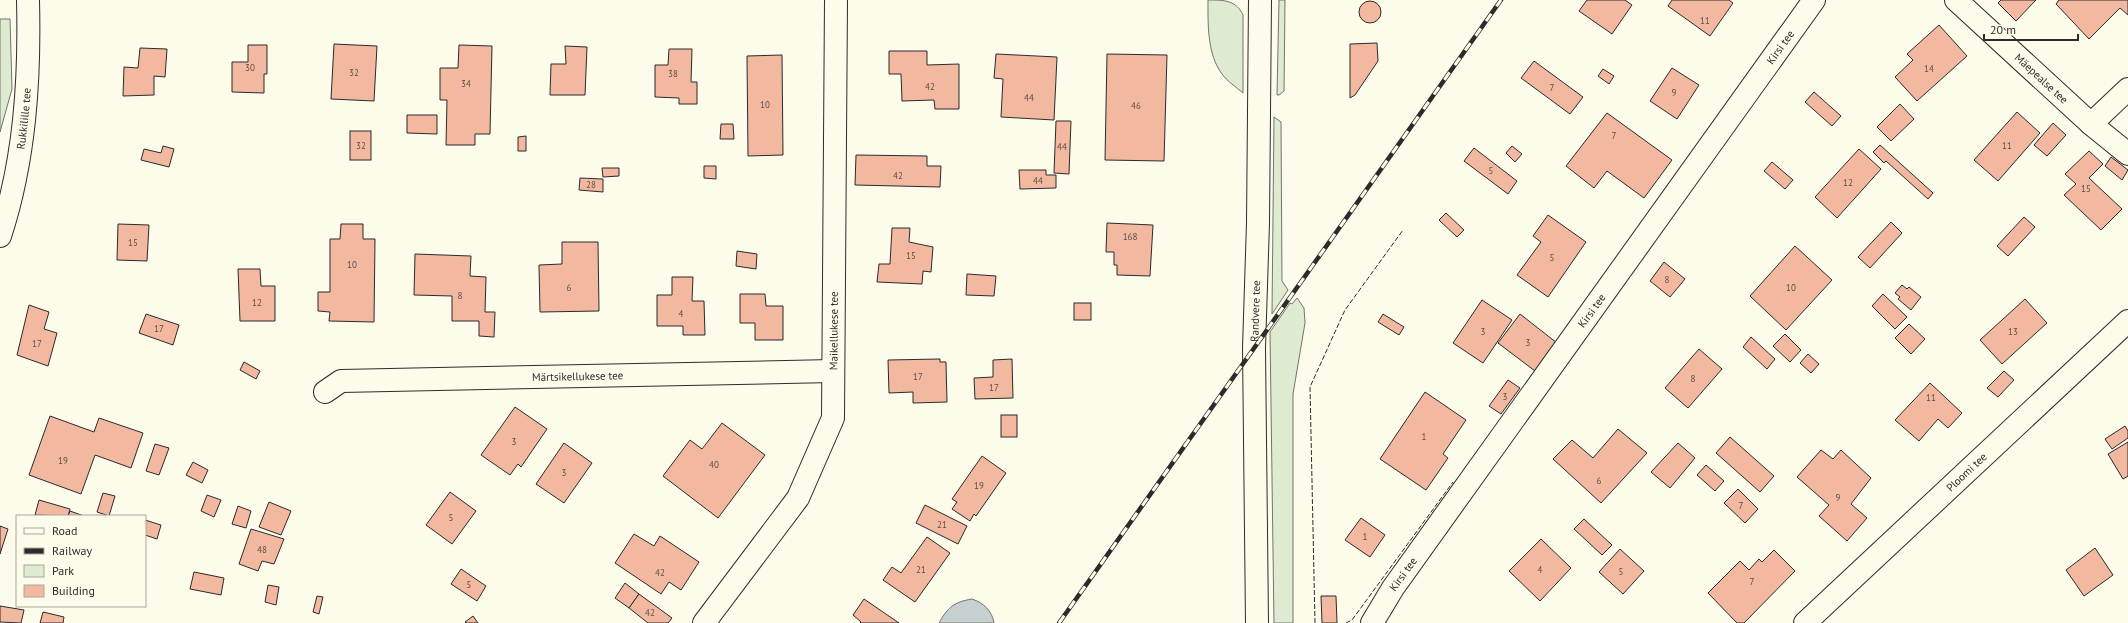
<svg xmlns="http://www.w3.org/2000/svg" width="2128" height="623" viewBox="0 0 2128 623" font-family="'PT Sans',sans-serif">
<rect width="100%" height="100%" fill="#fdfbea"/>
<g fill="#deebd1" stroke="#74746e">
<path d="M1208,0C1224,0 1236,0 1243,15V93C1236,87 1227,81 1222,74C1207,54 1208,24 1208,0Z"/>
<polygon points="1279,0 1285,0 1284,91 1279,95 1277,95"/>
<polygon points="0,19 10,19 12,89 0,132"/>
<polygon points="1274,117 1281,122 1282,281 1288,290 1272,314"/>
<polygon points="1297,298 1304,308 1305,323 1293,394 1293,623 1274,623 1270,332 1290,303 1292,304"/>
</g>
<path fill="#c7d0d0" stroke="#74746e" d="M972,599C984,603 992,611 994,623H939C948,607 954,602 972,599Z"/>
<g fill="#f2b8a0" stroke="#2b2b2b">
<polygon points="1587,0 1625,0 1632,5 1612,34 1579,11"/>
<polygon points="1672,0 1729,0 1733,3 1710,36 1668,6"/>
<polygon points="2001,0 2036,0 2016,21 1998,3"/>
<polygon points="2059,0 2128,0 2128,15 2120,8 2089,39 2056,4"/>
<circle cx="1370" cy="12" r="11"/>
<polygon points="1939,25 1967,56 1917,101 1895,77 1913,60 1907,54"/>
<polygon points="1377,43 1378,61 1355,95 1350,98 1350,44"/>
<polygon points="334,44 377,46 374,101 331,99"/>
<polygon points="248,45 267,45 267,74 264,74 264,93 232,92 232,62 248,62"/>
<polygon points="459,45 492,46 490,134 475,134 475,145 446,145 447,100 440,100 440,68 458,68"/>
<polygon points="565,46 587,47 585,95 550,95 551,64 566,64"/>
<polygon points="140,48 167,49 165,77 154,76 154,95 123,96 124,67 138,68"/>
<polygon points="669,49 692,49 691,82 697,82 697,104 679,104 679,98 655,97 655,65 668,65"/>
<polygon points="889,51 927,51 927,65 959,64 959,109 935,109 934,100 902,101 901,74 889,74"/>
<polygon points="996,54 1057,57 1054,120 1001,117 1003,79 994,78"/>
<polygon points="1107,54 1167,55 1164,161 1105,160"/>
<polygon points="782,55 783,155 748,156 747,56"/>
<polygon points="1534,61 1583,97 1570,114 1521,78"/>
<polygon points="1672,68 1699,85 1677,119 1650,101"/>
<polygon points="1603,69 1614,76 1609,84 1598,76"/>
<polygon points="1814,92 1841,116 1832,126 1805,102"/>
<polygon points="1900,104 1914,119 1891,141 1877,127"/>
<polygon points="2017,112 2040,133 1998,181 1974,160"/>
<polygon points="1607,113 1672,160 1644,198 1607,171 1594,188 1566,166"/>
<polygon points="407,115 437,115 437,134 407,133"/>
<polygon points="1056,121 1071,121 1069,174 1054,173"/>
<polygon points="2053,123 2066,135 2047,156 2034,145"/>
<polygon points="721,124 733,124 734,139 720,139"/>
<rect x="350" y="131" width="21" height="29"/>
<polygon points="526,136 526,151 518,151 518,137"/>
<polygon points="1880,145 1933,193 1928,199 1886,161 1884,163 1873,152"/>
<polygon points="163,146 174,149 169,167 141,160 144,149 161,153"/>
<polygon points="1512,146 1522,154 1515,162 1506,153"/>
<polygon points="1474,148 1517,181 1508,194 1464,161"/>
<polygon points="1859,149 1881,169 1837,218 1815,197"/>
<polygon points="2089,151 2103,164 2089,178 2122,209 2101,230 2064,195 2076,184 2065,174"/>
<polygon points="856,155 927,156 927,166 941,166 940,187 855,185"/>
<polygon points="2111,157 2128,170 2122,180 2105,166"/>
<polygon points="1772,162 1793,180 1785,189 1764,171"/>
<polygon points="704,166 716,166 716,179 704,178"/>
<polygon points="602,168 619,168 619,176 603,177"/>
<polygon points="1019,170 1046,170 1046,175 1056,175 1056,188 1020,189"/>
<polygon points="580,178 603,179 603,192 579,190"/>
<polygon points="1446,213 1464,230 1457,237 1439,220"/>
<polygon points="1548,215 1586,242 1548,297 1517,275 1541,242 1533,236"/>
<polygon points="2024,217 2035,227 2008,256 1997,246"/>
<polygon points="1891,222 1902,233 1870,268 1858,257"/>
<polygon points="1107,223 1153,225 1150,276 1117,275 1117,265 1114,265 1114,252 1106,252"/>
<polygon points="118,224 149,225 147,261 117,260"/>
<polygon points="341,224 363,224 363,239 375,239 374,322 329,321 330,312 318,311 318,292 330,292 330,239 340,239"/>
<polygon points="892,228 910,228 909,242 933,247 931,272 923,271 922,284 877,282 879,264 890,264"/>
<polygon points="562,242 598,242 599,311 540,312 539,265 562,264"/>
<polygon points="1795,246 1832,280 1786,330 1750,296"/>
<polygon points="737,251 757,254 756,269 736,266"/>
<polygon points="415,254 471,256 470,276 486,277 485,312 495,312 494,337 479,336 479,321 452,321 452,296 414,295"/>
<polygon points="1664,262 1685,279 1670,297 1650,281"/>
<polygon points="238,269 260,269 261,286 275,286 275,321 240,321"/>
<polygon points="967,274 996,276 994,296 966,295"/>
<polygon points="672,277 693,277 692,301 704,301 705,335 683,335 683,326 657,326 657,295 672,295"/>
<polygon points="1902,285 1907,289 1909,287 1921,297 1911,310 1898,299 1900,297 1895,293"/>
<polygon points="740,294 765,294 766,306 783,306 783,340 755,340 755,323 740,323"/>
<polygon points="1883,294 1907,317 1895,329 1872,306"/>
<polygon points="2025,299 2047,323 2002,364 1980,340"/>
<polygon points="1482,300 1512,320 1483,363 1453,343"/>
<rect x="1074" y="303" width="17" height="17"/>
<polygon points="29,305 49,312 44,329 57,333 48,366 17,355"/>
<polygon points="146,314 179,325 173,345 139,333"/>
<polygon points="1383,314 1404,327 1399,335 1378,322"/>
<polygon points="1520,314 1557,343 1535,371 1498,343"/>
<polygon points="1909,324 1925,339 1911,354 1895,338"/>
<polygon points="1785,334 1801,350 1790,362 1773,346"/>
<polygon points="1751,337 1775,359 1767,369 1743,347"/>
<polygon points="1699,349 1722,369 1688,408 1665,388"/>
<polygon points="1808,354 1819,364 1811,373 1800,363"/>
<polygon points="940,359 940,362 946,362 947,402 913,403 913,392 889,393 888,360"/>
<polygon points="1012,359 1013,398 975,399 974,378 993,377 993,360"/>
<polygon points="244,362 260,371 256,379 240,370"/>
<polygon points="2004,371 2014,380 1998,397 1987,388"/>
<polygon points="1508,380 1520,388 1501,414 1489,406"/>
<polygon points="1930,383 1962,413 1948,428 1938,419 1919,441 1895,420"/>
<polygon points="1425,392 1466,420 1443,454 1448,458 1426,490 1380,459"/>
<polygon points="515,407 547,429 521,467 518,464 510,475 481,455"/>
<rect x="1001" y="415" width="16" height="22"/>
<polygon points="50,416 94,432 99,418 143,433 131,468 95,455 81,494 29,475"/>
<polygon points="722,423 765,455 718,518 663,476 690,440 702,449"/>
<polygon points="2125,426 2128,431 2128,438 2112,449 2105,439"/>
<polygon points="1618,429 1647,453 1601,503 1553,459 1572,440 1593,458"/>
<polygon points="1730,437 1774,476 1760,492 1716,453"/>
<polygon points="2128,442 2128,476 2123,479 2108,454"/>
<polygon points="564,443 592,463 564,503 536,484"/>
<polygon points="1678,443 1695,458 1670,488 1651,472"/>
<polygon points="155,444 169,448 159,475 146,471"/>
<polygon points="1821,450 1833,459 1841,450 1871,478 1851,504 1867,518 1847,541 1819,516 1829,505 1797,477"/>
<polygon points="982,456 1006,473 976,516 974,514 970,521 952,509 957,502 952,499"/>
<polygon points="193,462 208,470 202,483 186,475"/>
<polygon points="1706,465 1724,481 1715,491 1697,475"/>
<polygon points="1738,489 1758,509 1745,523 1724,503"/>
<polygon points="450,492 476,511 452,544 426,525"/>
<polygon points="103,493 115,496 109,516 97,512"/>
<polygon points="207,495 221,500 214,517 201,511"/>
<polygon points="39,500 70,509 68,516 35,515"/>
<polygon points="269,502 291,511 281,535 259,527"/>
<polygon points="925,505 967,526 958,544 916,523"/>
<polygon points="238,506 251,511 246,528 232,524"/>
<polygon points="70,511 84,516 68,516"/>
<polygon points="1361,518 1385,535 1370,557 1345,540"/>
<polygon points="1584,519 1612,545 1602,555 1574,529"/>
<polygon points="145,520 161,525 157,539 145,535"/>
<polygon points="0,526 8,529 0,554"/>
<polygon points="251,529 284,539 274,564 262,561 258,571 239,564"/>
<polygon points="634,534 654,546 660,536 699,562 681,590 669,582 661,594 615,563"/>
<polygon points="927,537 950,553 915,602 883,580 892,567 901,573"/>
<polygon points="1541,539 1571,568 1540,601 1509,571"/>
<polygon points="2095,548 2113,575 2084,596 2066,570"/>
<polygon points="1620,549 1644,571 1623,594 1599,572"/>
<polygon points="1774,550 1795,571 1744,623 1737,623 1708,593 1740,561 1749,570 1759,559 1762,562"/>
<polygon points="461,569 486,586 477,601 451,584"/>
<polygon points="194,572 224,578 221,595 190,589"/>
<polygon points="625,583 639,594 629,608 615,598"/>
<polygon points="268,585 279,587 276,605 265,602"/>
<polygon points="639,594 672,618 668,623 648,623 629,608"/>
<polygon points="317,596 323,597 319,614 313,612"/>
<polygon points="1321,596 1336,596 1337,623 1322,623"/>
<polygon points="864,599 899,623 860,623 861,622 853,615"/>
<polygon points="0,606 24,610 21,623 0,622"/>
<polygon points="43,612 64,617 63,623 40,623"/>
<polygon points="473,616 478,623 466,623 465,622"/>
</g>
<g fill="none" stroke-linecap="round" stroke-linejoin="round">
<g stroke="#2b2b2b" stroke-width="24">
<g id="street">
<path id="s1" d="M1956,0L2091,124L2128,154"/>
<polyline points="2091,124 2128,89"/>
<path id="s2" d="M0,236C25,160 30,79 28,0"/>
<path id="s3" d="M325,392L341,381L833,371"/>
<path id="s4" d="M704,623L798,498L833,418L836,0"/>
<path id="s5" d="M1372,623L1393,588L1814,0"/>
<path id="s6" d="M1805,623L2128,321"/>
</g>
</g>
<g stroke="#2b2b2b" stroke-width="24">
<g id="secondary">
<path id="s7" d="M1257,623L1254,348L1258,223L1260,0"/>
</g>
</g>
<use href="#street" stroke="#fdfbea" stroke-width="22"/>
<use href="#secondary" stroke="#fdfbea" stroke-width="22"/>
<g stroke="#2b2b2b" stroke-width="4.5">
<polyline id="rail" points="1059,623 1501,0"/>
</g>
<use href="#rail" stroke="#fdfbea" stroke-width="3" stroke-dasharray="9" stroke-linecap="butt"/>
<g stroke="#2b2b2b" stroke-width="1" stroke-dasharray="5 2" stroke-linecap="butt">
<polyline points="1315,623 1310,387 1345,310 1403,230"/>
<polyline points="1346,623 1352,620 1453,482"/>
</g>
</g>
<g text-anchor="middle" stroke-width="3" stroke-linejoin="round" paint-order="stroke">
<g font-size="9" fill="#5d4e48">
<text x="1705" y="24">11</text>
<text x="250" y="71">30</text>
<text x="1929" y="72">14</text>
<text x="354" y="76">32</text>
<text x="673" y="77">38</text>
<text x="466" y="87">34</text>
<text x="930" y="90">42</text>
<text x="1552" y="91">7</text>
<text x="1674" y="96">9</text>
<text x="1029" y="101">44</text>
<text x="765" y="108">10</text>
<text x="1136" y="109">46</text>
<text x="1614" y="139">7</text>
<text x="361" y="149">32</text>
<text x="2007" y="149">11</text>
<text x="1062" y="150">44</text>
<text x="1491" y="174">5</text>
<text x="898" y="179">42</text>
<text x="1038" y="184">44</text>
<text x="1848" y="186">12</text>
<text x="591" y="188">28</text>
<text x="2086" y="192">15</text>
<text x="1130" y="240">168</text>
<text x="133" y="246">15</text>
<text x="911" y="259">15</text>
<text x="1552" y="261">5</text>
<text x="352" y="268">10</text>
<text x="1667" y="283">8</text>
<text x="569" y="291">6</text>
<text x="1791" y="291">10</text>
<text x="460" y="299">8</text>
<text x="257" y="306">12</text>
<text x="681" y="317">4</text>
<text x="159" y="332">17</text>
<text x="1483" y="335">3</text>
<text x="2013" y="335">13</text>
<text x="1528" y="346">3</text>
<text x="37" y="347">17</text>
<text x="918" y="380">17</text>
<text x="1693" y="382">8</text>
<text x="994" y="391">17</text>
<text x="1505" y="400">3</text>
<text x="1931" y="401">11</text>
<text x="1424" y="440">1</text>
<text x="514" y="445">3</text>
<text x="63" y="464">19</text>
<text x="714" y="468">40</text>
<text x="564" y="476">3</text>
<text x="1599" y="484">6</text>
<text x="979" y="489">19</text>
<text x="1838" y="501">9</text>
<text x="1741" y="509">7</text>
<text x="451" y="521">5</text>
<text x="942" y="528">21</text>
<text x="1365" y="540">1</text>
<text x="262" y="553">48</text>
<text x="921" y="573">21</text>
<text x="1540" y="573">4</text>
<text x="1621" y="575">5</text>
<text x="660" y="576">42</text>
<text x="1752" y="585">7</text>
<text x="469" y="588">5</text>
<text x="650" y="616">42</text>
</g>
<g font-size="11" fill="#2b2b2b" stroke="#fdfbea">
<text dy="4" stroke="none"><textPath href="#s5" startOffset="706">Kirsi tee</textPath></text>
<text dy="4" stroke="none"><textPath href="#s1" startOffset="116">Mäepealse tee</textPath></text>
<text dy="4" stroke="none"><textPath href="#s2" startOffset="120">Rukkilille tee</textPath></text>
<text dy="4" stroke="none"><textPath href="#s7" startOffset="312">Randvere tee</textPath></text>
<text dy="4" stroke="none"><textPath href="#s5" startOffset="382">Kirsi tee</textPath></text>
<text dy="4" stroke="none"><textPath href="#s4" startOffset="331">Maikellukese tee</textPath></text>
<text dy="4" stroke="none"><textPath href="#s3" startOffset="256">Märtsikellukese tee</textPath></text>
<text dy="4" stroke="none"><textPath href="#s6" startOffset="221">Ploomi tee</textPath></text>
<text dy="4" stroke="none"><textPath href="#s5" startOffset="58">Kirsi tee</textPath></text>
</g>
</g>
<rect x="16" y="515" width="130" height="92" fill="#fdfbea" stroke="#a9a89e"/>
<rect x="24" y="528" width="20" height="6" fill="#fdfbea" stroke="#a9a89e"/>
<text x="52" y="535" font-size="12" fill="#2b2b2b">Road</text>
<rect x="24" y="548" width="20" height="6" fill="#2b2b2b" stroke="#a9a89e"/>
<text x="52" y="555" font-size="12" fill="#2b2b2b">Railway</text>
<rect x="24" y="565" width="20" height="12" fill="#deebd1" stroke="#a9a89e"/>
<text x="52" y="575" font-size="12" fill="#2b2b2b">Park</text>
<rect x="24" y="585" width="20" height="12" fill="#f2b8a0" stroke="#a9a89e"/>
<text x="52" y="595" font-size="12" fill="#2b2b2b">Building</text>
<path d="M1984 34v6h94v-6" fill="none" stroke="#2b2b2b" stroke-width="2"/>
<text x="1990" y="34" font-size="12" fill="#2b2b2b" stroke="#fdfbea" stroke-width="3" paint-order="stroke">20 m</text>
</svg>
